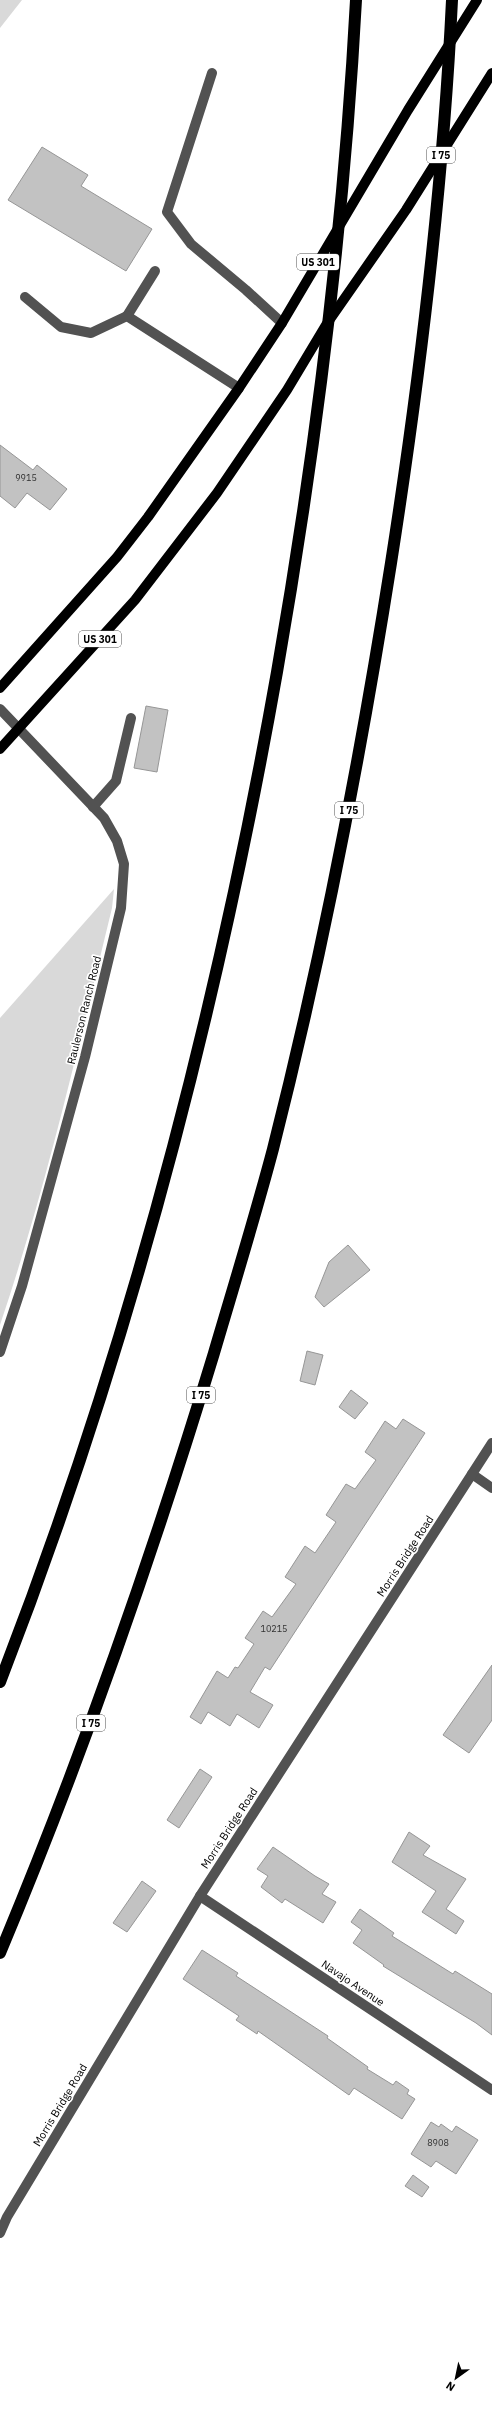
<svg xmlns="http://www.w3.org/2000/svg" width="492" height="2414" viewBox="0 0 492 2414" font-family="'IBM Plex Sans',sans-serif">
<rect width="100%" height="100%" fill="#fff"/>
<g fill="#d9d9d9">
<polygon points="0,0 22,0 0,28"/>
<path d="M114,889L112,908C78,1047 46,1189 0,1325V1018Z"/>
</g>
<g fill="#c2c2c2" stroke="#969696">
<polygon points="42,147 88,175 81,186 152,229 126,271 8,200"/>
<polygon points="0,445 33,470 37,465 67,489 50,510 27,493 15,508 0,496"/>
<polygon points="146,706 168,710 157,772 134,768"/>
<polygon points="348,1245 370,1270 324,1307 315,1297 329,1262"/>
<polygon points="307,1351 323,1355 315,1385 300,1381"/>
<polygon points="351,1390 368,1403 355,1419 339,1407"/>
<polygon points="403,1419 425,1433 270,1670 265,1667 250,1692 273,1705 259,1728 237,1714 230,1726 208,1712 201,1724 190,1717 217,1671 228,1678 235,1667 238,1668 254,1644 245,1638 263,1611 272,1617 296,1584 285,1577 305,1546 315,1553 336,1522 326,1515 346,1484 355,1489 376,1460 365,1452 385,1421 396,1429"/>
<polygon points="492,1665 492,1720 469,1753 443,1735"/>
<polygon points="200,1769 212,1777 179,1828 167,1820"/>
<polygon points="409,1832 430,1846 423,1855 466,1879 446,1909 464,1921 456,1934 422,1912 436,1891 392,1862"/>
<polygon points="273,1847 315,1876 329,1884 322,1894 336,1902 323,1923 285,1899 282,1903 261,1887 268,1876 257,1869"/>
<polygon points="142,1881 156,1891 127,1932 113,1923"/>
<polygon points="360,1909 394,1933 392,1936 453,1974 455,1971 492,1994 492,2035 476,2023 383,1966 384,1965 353,1943 362,1930 351,1922"/>
<polygon points="202,1950 238,1973 236,1976 328,2036 327,2038 368,2067 367,2069 393,2085 396,2081 409,2090 407,2094 415,2099 402,2119 354,2088 349,2095 258,2031 257,2034 236,2020 239,2016 183,1979"/>
<polygon points="431,2122 439,2127 441,2124 452,2132 456,2126 478,2140 456,2174 436,2161 431,2167 411,2154"/>
<polygon points="413,2175 429,2187 422,2197 405,2186"/>
</g>
<g fill="none" stroke-linecap="round" stroke-linejoin="round">
<g stroke="#525252" stroke-width="10">
<polyline points="212,73 167,212 191,244 246,290 282,323"/>
<polyline points="155,271 127,316 239,388"/>
<polyline points="25,297 61,327 91,333 127,316"/>
<polyline points="0,709 104,818 117,841 124,864 121,908 85,1057 22,1286 0,1352"/>
<polyline points="93,807 116,781 131,718"/>
<polyline points="472,1474 492,1488"/>
<polyline points="200,1896 492,2090"/>
<polyline points="0,2233 7,2217 200,1896 492,1443"/>
</g>
<g stroke="#000" stroke-width="10">
<polyline points="0,688 117,557 148,517 239,388 282,323 408,110 477,0"/>
<polyline points="0,749 135,600 217,493 287,390 326,325 406,210 492,73"/>
</g>
<g stroke="#000" stroke-width="12">
<path d="M0,1682C127,1355 216,1017 277,672C316,449 344,225 356,0"/>
<path d="M0,1953C82,1757 152,1557 214,1353C234,1285 255,1217 273,1149C322,956 360,760 391,563C420,377 443,189 452,0"/>
</g>
</g>
<g text-anchor="middle" stroke-width="3.5" stroke-linejoin="round" paint-order="stroke">
<g font-size="9" fill="#303030">
<text x="26" y="481">9915</text>
<text x="274" y="1632">10215</text>
<text x="438" y="2146">8908</text>
</g>
<g fill="#fff" stroke="#4c4c4c" stroke-width="1">
<rect x="427" y="147" width="28" height="16" rx="3"/>
<rect x="297" y="254" width="42" height="16" rx="3"/>
<rect x="79" y="631" width="42" height="16" rx="3"/>
<rect x="335" y="802" width="28" height="16" rx="3"/>
<rect x="187" y="1387" width="28" height="16" rx="3"/>
<rect x="77" y="1715" width="28" height="16" rx="3"/>
</g>
<g font-size="10" font-weight="bold" fill="#000">
<text x="441" y="159">I 75</text>
<text x="318" y="266">US 301</text>
<text x="100" y="643">US 301</text>
<text x="349" y="814">I 75</text>
<text x="201" y="1399">I 75</text>
<text x="91" y="1727">I 75</text>
</g>
<g font-size="11" fill="#000" stroke="#fff">
<text transform="translate(84 1010) rotate(-76)" y="4">Raulerson Ranch Road</text>
<text transform="translate(405 1556) rotate(-57)" y="4">Morris Bridge Road</text>
<text transform="translate(229 1828) rotate(-57)" y="4">Morris Bridge Road</text>
<text transform="translate(353 1983) rotate(34)" y="4">Navajo Avenue</text>
<text transform="translate(60 2105) rotate(-59)" y="4">Morris Bridge Road</text>
</g>
</g>
<g transform="translate(456 2378) rotate(213)" stroke="#ffffff" stroke-width="3" paint-order="stroke">
<path d="M0-3L7 15L0 10L-7 15Z" fill="#000000"/>
<text y="-6" font-size="11" font-weight="bold" text-anchor="middle" fill="#000000">N</text>
</g>
</svg>
